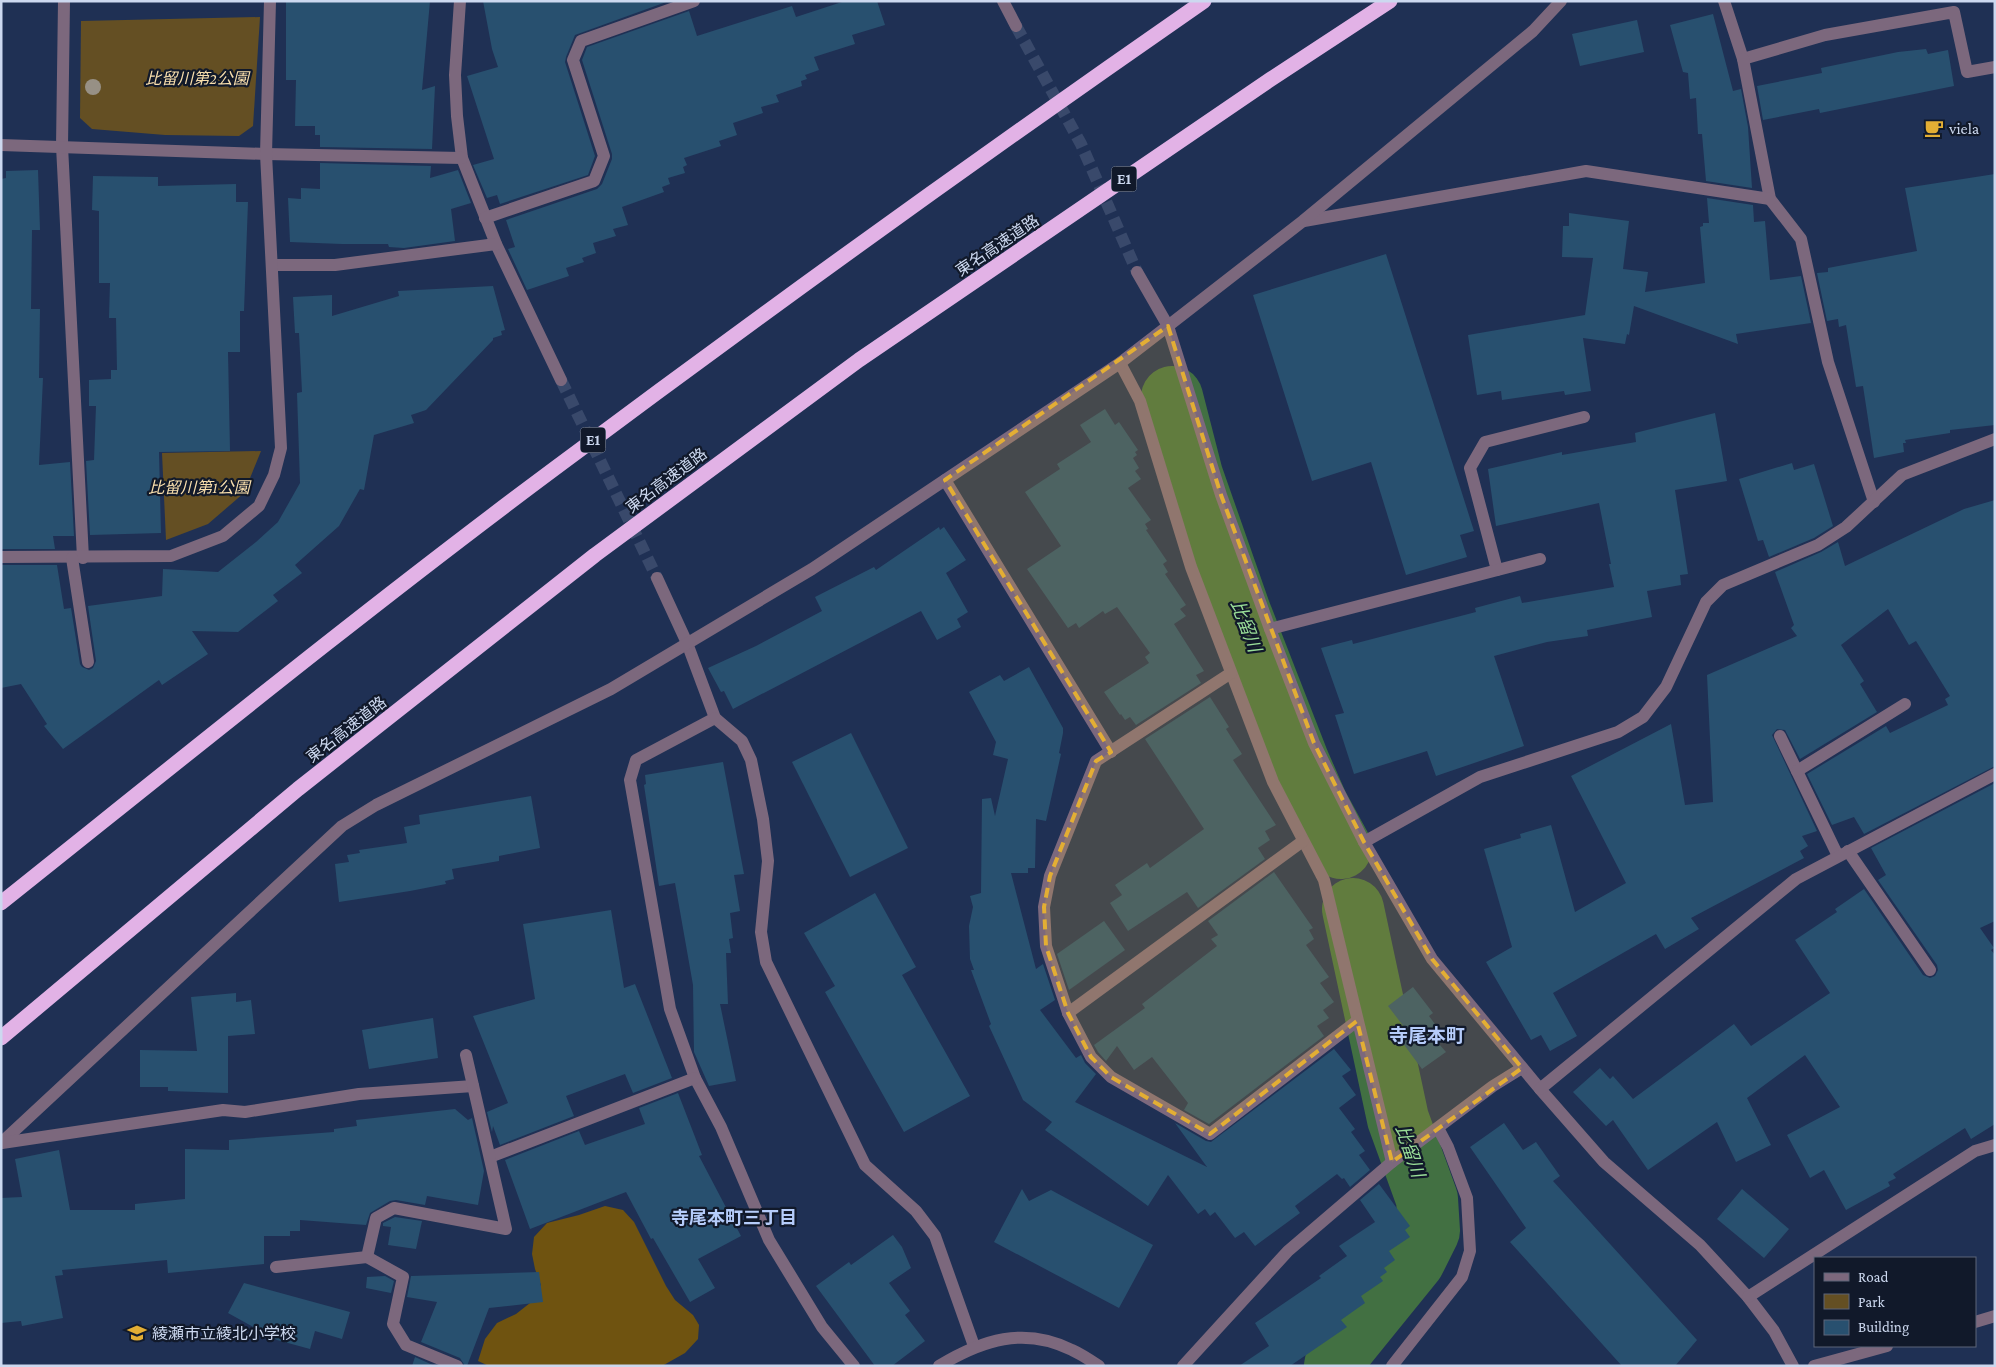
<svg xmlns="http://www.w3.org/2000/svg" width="1996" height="1367" viewBox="0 0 1996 1367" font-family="'Crimson Pro','Noto Sans JP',serif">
<rect width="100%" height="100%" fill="#1f3054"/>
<g fill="#644f23">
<polygon points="260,17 253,126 239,136 165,135 92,129 80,118 81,21"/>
<polygon points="261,451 244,493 208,524 166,540 162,453"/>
</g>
<polygon fill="#6f5310" points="605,1206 623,1210 634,1222 666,1286 675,1300 693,1315 699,1325 698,1339 685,1353 662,1366 489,1366 478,1361 485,1339 497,1323 516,1314 530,1303 541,1285 535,1269 532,1254 534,1237 547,1223 579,1215"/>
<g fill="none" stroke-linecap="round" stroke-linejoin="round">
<g stroke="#427042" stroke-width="62">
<polyline points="1172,397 1192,475 1240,612 1299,763 1317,804 1341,848"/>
<polyline points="1335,1366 1337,1356 1414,1261 1429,1231 1427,1199 1398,1119 1353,909"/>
</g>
</g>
<g fill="#28506f">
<polygon points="286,1 430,1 422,90 435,86 432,149 320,147 320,135 315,135 315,126 295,126 296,80 286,80"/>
<polygon points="483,1 669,1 575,35 566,57 565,62 595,156 588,175 500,204 497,195 487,198 473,165 494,159 467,76 498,67 492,49"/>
<polygon points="845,1 877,1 885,25 852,35 855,44 814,57 819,70 805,75 807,79 801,81 802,86 776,95 779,102 761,107 763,113 733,123 737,135 719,141 721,146 684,158 687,165 683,167 685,173 668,178 670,184 662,187 664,192 622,207 628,225 613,229 616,236 593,243 596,253 582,258 584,262 566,268 569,276 527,290 508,249 515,247 506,220 597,189 602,184 612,159 612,154 582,60 587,47 689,11 697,36 792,6 796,17"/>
<polygon points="1713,14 1733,91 1741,89 1748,127 1752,188 1706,181 1702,134 1698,134 1696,98 1690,99 1688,73 1683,72 1670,25"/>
<polygon points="1637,20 1644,52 1580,66 1572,34"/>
<polygon points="1926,49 1928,54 1948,50 1954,86 1820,113 1819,109 1763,120 1757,86 1822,73 1821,68 1898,52"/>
<polygon points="320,163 431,166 430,178 458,170 471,203 451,209 455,241 404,248 389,247 388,244 342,244 290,242 288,198 301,199 301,188 320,189"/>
<polygon points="38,170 40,230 32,230 31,309 40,309 39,378 43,378 39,465 70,462 74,536 53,536 55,549 1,549 1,179 6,178 6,171"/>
<polygon points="1995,174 1995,425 1950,430 1950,433 1905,440 1906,443 1903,443 1904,452 1874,458 1863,386 1856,387 1846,325 1839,327 1838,319 1827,321 1817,273 1828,272 1828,268 1917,251 1905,188"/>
<polygon points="93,176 158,177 158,186 236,184 236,202 248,202 244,311 240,311 240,352 228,352 230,451 159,452 161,533 90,535 86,461 94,460 96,406 89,406 89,380 111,379 111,370 117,370 116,318 109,318 110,283 99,283 99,211 92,210"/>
<polygon points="1707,198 1753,205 1754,222 1765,221 1770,280 1801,276 1811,323 1736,334 1738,344 1634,306 1629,335 1627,334 1625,344 1583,338 1591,391 1565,395 1564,391 1502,400 1501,391 1477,395 1468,335 1585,315 1593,258 1562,257 1563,226 1569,226 1569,213 1629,221 1623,269 1648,272 1645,292 1705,283 1700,227 1703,226 1703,223 1709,223"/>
<polygon points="1386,254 1474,531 1460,535 1467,557 1406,575 1371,462 1312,481 1253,295"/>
<polygon points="493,286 505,330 501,331 502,335 493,338 493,340 426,410 411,415 414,423 374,435 364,490 360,489 339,526 295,565 302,573 273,595 278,601 238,632 192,631 208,654 162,685 159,680 63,749 44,726 47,724 21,684 1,688 1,565 57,565 64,609 71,608 80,664 82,667 89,670 93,668 96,661 88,606 162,596 163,569 218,572 256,542 278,522 300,483 297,393 302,392 299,333 295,333 293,297 332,295 332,316 399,296 398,291"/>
<polygon points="1105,409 1115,425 1119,422 1138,450 1135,452 1137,455 1133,458 1139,468 1135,471 1141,479 1128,488 1151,520 1145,524 1148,529 1146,530 1167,561 1163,564 1168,572 1165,574 1186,605 1180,609 1186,616 1174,624 1204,671 1196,675 1201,683 1136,725 1130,717 1125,720 1121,714 1120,715 1104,692 1149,663 1145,657 1150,653 1117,607 1105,614 1103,611 1079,628 1076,623 1068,628 1027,569 1061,546 1025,492 1060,469 1057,464 1091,442 1080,425"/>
<polygon points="1715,413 1727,481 1675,490 1688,574 1680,575 1681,585 1647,591 1652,617 1587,630 1588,636 1547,642 1494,656 1524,746 1436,776 1427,751 1354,774 1335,715 1344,713 1321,648 1352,640 1353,644 1476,612 1475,608 1520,596 1522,603 1614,587 1609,564 1611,564 1599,503 1496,526 1488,469 1562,452 1562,455 1636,442 1635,433"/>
<polygon points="1792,463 1794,470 1814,464 1833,526 1814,538 1769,557 1763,540 1758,541 1739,479"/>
<polygon points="1995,500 1995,766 1864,834 1854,817 1832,825 1807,774 1886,726 1890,733 1948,705 1945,699 1950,696 1916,641 1909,645 1888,609 1841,645 1864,681 1860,684 1877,712 1800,759 1785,730 1777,729 1772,735 1817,831 1802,836 1808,846 1800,851 1804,858 1691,918 1699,929 1665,949 1656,934 1553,993 1577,1036 1550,1051 1541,1035 1531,1040 1486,962 1512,947 1484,849 1521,838 1520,834 1551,825 1575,912 1626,883 1571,776 1671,724 1685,805 1713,802 1707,675 1797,636 1791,628 1794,625 1775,572 1821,552 1838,542 1845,566 1964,509"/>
<polygon points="939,527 940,530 944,527 966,560 946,573 968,612 957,619 961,627 937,640 921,611 733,709 724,691 721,692 708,668 756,646 822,611 815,597 874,567 876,570"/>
<polygon points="1029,667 1063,728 1063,733 1059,753 1061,754 1046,821 1036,819 1035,868 1028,868 1028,873 1011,873 1036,969 1043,964 1055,1000 1040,1010 1076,1058 1081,1055 1085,1063 1096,1074 1075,1102 1207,1167 1175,1123 1206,1141 1211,1142 1334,1049 1351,1070 1342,1076 1356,1095 1339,1108 1355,1129 1351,1132 1365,1151 1359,1155 1370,1170 1350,1187 1344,1178 1342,1179 1337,1174 1295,1206 1300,1213 1255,1246 1244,1232 1235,1238 1215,1212 1210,1216 1205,1209 1198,1214 1168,1175 1148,1206 1045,1130 1052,1122 1023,1100 989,1026 991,1024 971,970 974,970 970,959 969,926 973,907 970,896 981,893 982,799 991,798 995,816 1008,759 993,755 996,742 969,692 1000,675 1004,681"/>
<polygon points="1210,697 1229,727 1226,729 1242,754 1233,760 1276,825 1265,831 1270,840 1258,848 1265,859 1198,908 1187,892 1128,931 1110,903 1122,895 1115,885 1147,863 1150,868 1204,829 1145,739"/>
<polygon points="851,733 908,848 850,877 792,762"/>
<polygon points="723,762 744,874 734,875 740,911 730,913 733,938 729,939 731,953 726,953 728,1004 720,1004 736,1081 709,1086 694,1052 693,985 675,883 659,886 644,785 646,784 645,775"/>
<polygon points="1995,783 1995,921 1980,928 1994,948 1991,950 1995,955 1995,1124 1971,1139 1965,1128 1893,1174 1896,1178 1888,1182 1890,1186 1846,1210 1824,1170 1810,1178 1787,1135 1840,1107 1805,1055 1747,1098 1771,1145 1736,1162 1717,1122 1648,1170 1613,1120 1606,1126 1573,1092 1600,1068 1610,1079 1613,1076 1633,1099 1734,1024 1751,1046 1830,993 1795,940 1837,912 1835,909 1864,889 1923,975 1930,978 1935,976 1938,970 1937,965 1878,880 1886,875 1871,848"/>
<polygon points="531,796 540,848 499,856 499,861 452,869 454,879 445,881 446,884 410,891 339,902 335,864 349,862 347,855 360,853 359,850 407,843 404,827 420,824 419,815"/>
<polygon points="1274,872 1313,928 1309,930 1314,939 1306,945 1329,977 1320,983 1334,1002 1323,1010 1329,1018 1317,1026 1324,1036 1209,1124 1184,1110 1188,1103 1152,1057 1134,1070 1117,1046 1106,1061 1098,1052 1094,1045 1145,1008 1142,1004 1217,946 1211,939 1218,935 1208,921"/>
<polygon points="875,893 916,967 902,975 970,1096 904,1132 825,992 835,986 804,933"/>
<polygon points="611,910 624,988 635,984 672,1078 633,1093 625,1074 566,1096 574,1116 500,1145 493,1126 492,1132 487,1112 508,1103 473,1016 535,999 523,924"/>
<polygon points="1104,921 1125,950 1069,990 1057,954"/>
<polygon points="1413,987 1433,1013 1429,1016 1446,1039 1439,1044 1446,1052 1422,1069 1402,1042 1411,1036 1388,1006"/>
<polygon points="236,993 236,1002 251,1000 255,1034 228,1036 228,1093 168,1091 168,1087 140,1087 140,1050 197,1051 191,997"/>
<polygon points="433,1018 438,1058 369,1069 362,1030"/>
<polygon points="678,1093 702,1155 699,1156 741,1236 698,1259 715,1288 690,1302 653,1238 651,1239 626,1192 530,1229 505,1160 579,1131 585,1145 645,1124 639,1108"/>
<polygon points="455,1109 468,1120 472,1118 484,1171 478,1205 427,1196 425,1205 396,1200 390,1201 370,1213 366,1225 300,1220 300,1231 290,1231 290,1236 264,1236 264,1264 168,1273 167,1260 62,1270 63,1275 55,1276 63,1318 22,1326 21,1321 1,1323 1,1198 22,1197 15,1159 59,1150 70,1210 135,1210 135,1204 185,1199 185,1149 229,1150 229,1140 334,1132 334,1129 357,1126 356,1120"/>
<polygon points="1504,1123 1523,1150 1536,1142 1560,1176 1553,1181 1697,1340 1675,1366 1622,1366 1510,1242 1526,1228 1470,1147"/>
<polygon points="1379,1184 1410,1226 1405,1230 1410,1237 1389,1251 1395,1260 1384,1268 1387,1272 1380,1277 1383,1281 1361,1296 1365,1303 1341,1320 1347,1327 1290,1366 1239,1366 1269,1346 1255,1323 1321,1278 1319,1276 1347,1256 1339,1246 1375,1222 1360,1200"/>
<polygon points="1022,1189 1029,1201 1051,1190 1153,1245 1119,1308 994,1242"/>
<polygon points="1742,1189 1789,1229 1764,1258 1717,1219"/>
<polygon points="395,1217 422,1221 416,1249 388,1245 391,1227 383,1226 383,1223"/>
<polygon points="893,1235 902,1247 911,1268 889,1283 910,1311 905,1315 925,1341 892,1366 875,1366 816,1286 849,1262 851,1265"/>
<polygon points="539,1272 543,1302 489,1308 467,1366 465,1366 460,1358 421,1342 437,1302 407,1297 411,1276"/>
<polygon points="385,1276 394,1281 391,1293 366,1288 367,1277"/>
<polygon points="244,1283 350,1312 342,1339 315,1331 310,1349 277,1340 228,1313"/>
<polygon points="415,1357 435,1366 412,1366"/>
</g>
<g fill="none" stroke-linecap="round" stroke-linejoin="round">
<g stroke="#39496b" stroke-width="12" stroke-dasharray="12 6" stroke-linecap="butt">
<polyline points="1016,26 1081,144 1137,272"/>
<polyline points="561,380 657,578"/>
</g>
<g stroke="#7c687d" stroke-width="12">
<polyline points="64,1 62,146 83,558"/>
<polyline points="460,1 455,75 457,116 462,158 496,244 561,380"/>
<polyline points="1003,1 1016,26"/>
<polyline points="1724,1 1743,59 1825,35 1954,12 1967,72 1995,67"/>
<polyline points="1743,59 1770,199 1801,239 1828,362 1874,502"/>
<polyline points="1,145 266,154 462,158"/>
<polyline points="485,218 594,181 604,156 573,60 581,41 694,1"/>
<polyline points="1304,221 1586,171 1770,199"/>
<polyline points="273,265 335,265 496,244"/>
<polyline points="1137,272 1168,326 1221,495 1270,629 1314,743 1364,842 1432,959 1540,1089 1604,1162 1700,1245 1748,1297 1774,1331 1793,1366"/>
<polyline points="1120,363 1140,401 1191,567 1273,782 1324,880 1392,1162"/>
<polyline points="945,480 1111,752"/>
<polyline points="1,557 171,556 223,536 259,506 274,475 281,448 266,154 270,1"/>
<polyline points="72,558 88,662"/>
<polyline points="1497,570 1470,468 1485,442 1584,417"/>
<polyline points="657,578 687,643 715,718 636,760 630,780 670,1009 695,1078 721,1127 769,1240 822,1327 854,1366"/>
<polyline points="1270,629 1540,559"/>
<polyline points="1231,673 1096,761 1050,876 1044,907 1046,946 1068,1013 1091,1057 1111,1077 1210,1134 1357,1021"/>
<polyline points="715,718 742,741 751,760 763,819 768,861 761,932 766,962 865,1165 916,1211 935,1236 974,1346"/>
<polyline points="1780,736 1838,856"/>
<polyline points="1797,771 1905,704"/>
<polyline points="1364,842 1480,777 1618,732 1643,717 1666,687 1706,602 1723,585 1818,545 1846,527 1902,475 1995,439"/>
<polyline points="1848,851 1930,970"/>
<polyline points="1068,1013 1303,841"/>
<polyline points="1540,1089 1796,879 1995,774"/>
<polyline points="1,1143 342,826 376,805 611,689 812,569 945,480 1120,363 1168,326 1303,221 1533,31 1561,1"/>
<polyline points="2,1143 223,1110 245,1112 359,1094 473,1086"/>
<polyline points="490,1157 695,1078"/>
<polyline points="367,1257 403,1277 393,1324 406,1345 457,1366"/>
<polyline points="276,1267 367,1257 376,1218 394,1208 506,1229 466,1055"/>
<polyline points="1748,1297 1975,1151 1995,1145"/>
<polyline points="1975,1322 1995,1316"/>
<path d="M939,1366C982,1340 1024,1326 1072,1350C1081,1354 1090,1360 1099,1366"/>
<polyline points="1183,1366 1288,1251 1392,1162 1493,1086 1522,1068"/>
<polyline points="1392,1366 1462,1277 1470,1251 1467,1198 1448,1147 1438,1128"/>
<polyline points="1814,1366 1887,1346"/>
</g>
<g stroke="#e2b2e6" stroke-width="15">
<path d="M1,903C184,757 366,609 554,469C768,309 985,153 1204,1"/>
<polyline points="1,1038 298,789 595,555 859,360 1271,79 1390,1"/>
</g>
</g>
<circle fill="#979085" cx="93" cy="87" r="8"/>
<path fill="#e3ae34" fill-opacity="0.2" stroke="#e3ae34" stroke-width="4" stroke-dasharray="10 6" stroke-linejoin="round" d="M1168,326L1221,495L1314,743L1364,842L1432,959L1522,1068L1392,1162L1357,1021L1210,1134L1111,1077L1091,1057L1068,1013L1046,946L1044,907L1050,876L1096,761L1111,752L945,480Z"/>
<defs>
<g id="cafe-bare" transform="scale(1.5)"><path d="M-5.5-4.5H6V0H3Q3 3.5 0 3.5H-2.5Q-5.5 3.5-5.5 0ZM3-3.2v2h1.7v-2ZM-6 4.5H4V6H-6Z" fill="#e3ae34" stroke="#11192a" stroke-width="2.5" paint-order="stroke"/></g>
<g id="school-bare" transform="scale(1.5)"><path d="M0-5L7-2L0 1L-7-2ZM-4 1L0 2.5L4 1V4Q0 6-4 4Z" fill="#e3ae34" stroke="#11192a" stroke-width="2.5" paint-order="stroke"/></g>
</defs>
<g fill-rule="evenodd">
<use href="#cafe-bare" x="1934" y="128"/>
<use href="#school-bare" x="137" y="1333"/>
</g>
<g text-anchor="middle" stroke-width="4.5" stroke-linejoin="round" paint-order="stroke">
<g fill="#11192a" stroke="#949fb4" stroke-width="1">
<rect x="1111.5" y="166.5" width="25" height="25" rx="4"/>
<rect x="580.5" y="427.5" width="25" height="25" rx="4"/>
</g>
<g font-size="15" font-weight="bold" fill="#ccd8ef">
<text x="1124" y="184">E1</text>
<text x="593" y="445">E1</text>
</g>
<g font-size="16" font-style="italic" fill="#f9dfad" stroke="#11192a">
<text x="197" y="84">比留川第2公園</text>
<text x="199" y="493">比留川第1公園</text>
</g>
<g font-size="16" fill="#ccd8ef" stroke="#11192a" text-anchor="start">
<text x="1949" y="134">viela</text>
<text x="152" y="1339">綾瀬市立綾北小学校</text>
</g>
<g font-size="16" fill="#ccd8ef" stroke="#11192a">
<text transform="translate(997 245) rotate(-34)" y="6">東名高速道路</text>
<text transform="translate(666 480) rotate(-37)" y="6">東名高速道路</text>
<text transform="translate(346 729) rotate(-38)" y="6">東名高速道路</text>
</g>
<g font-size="18" font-style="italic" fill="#9ade98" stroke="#11192a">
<text transform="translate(1246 626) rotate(69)" y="6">比留川</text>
<text transform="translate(1410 1151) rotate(71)" y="6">比留川</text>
</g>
<g font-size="18" font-weight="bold" fill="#b5ccfa" stroke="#11192a">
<text x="734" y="1224">寺尾本町三丁目</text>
</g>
<g font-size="19" font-weight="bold" fill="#b5ccfa" stroke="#11192a">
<text x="1427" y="1042">寺尾本町</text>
</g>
</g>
<rect width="1996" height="1367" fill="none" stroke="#ccd8ef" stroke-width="5"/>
<rect x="1814" y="1257" width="162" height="90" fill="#11192a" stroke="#5c6579"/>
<rect x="1824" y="1273" width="25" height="8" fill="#7c687d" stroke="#5c6579"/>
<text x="1858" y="1282" font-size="15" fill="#ccd8ef">Road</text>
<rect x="1824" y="1294" width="25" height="15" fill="#644f23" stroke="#5c6579"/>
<text x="1858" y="1307" font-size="15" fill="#ccd8ef">Park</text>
<rect x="1824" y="1320" width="25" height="15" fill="#28506f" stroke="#5c6579"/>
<text x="1858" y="1332" font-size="15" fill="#ccd8ef">Building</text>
</svg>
